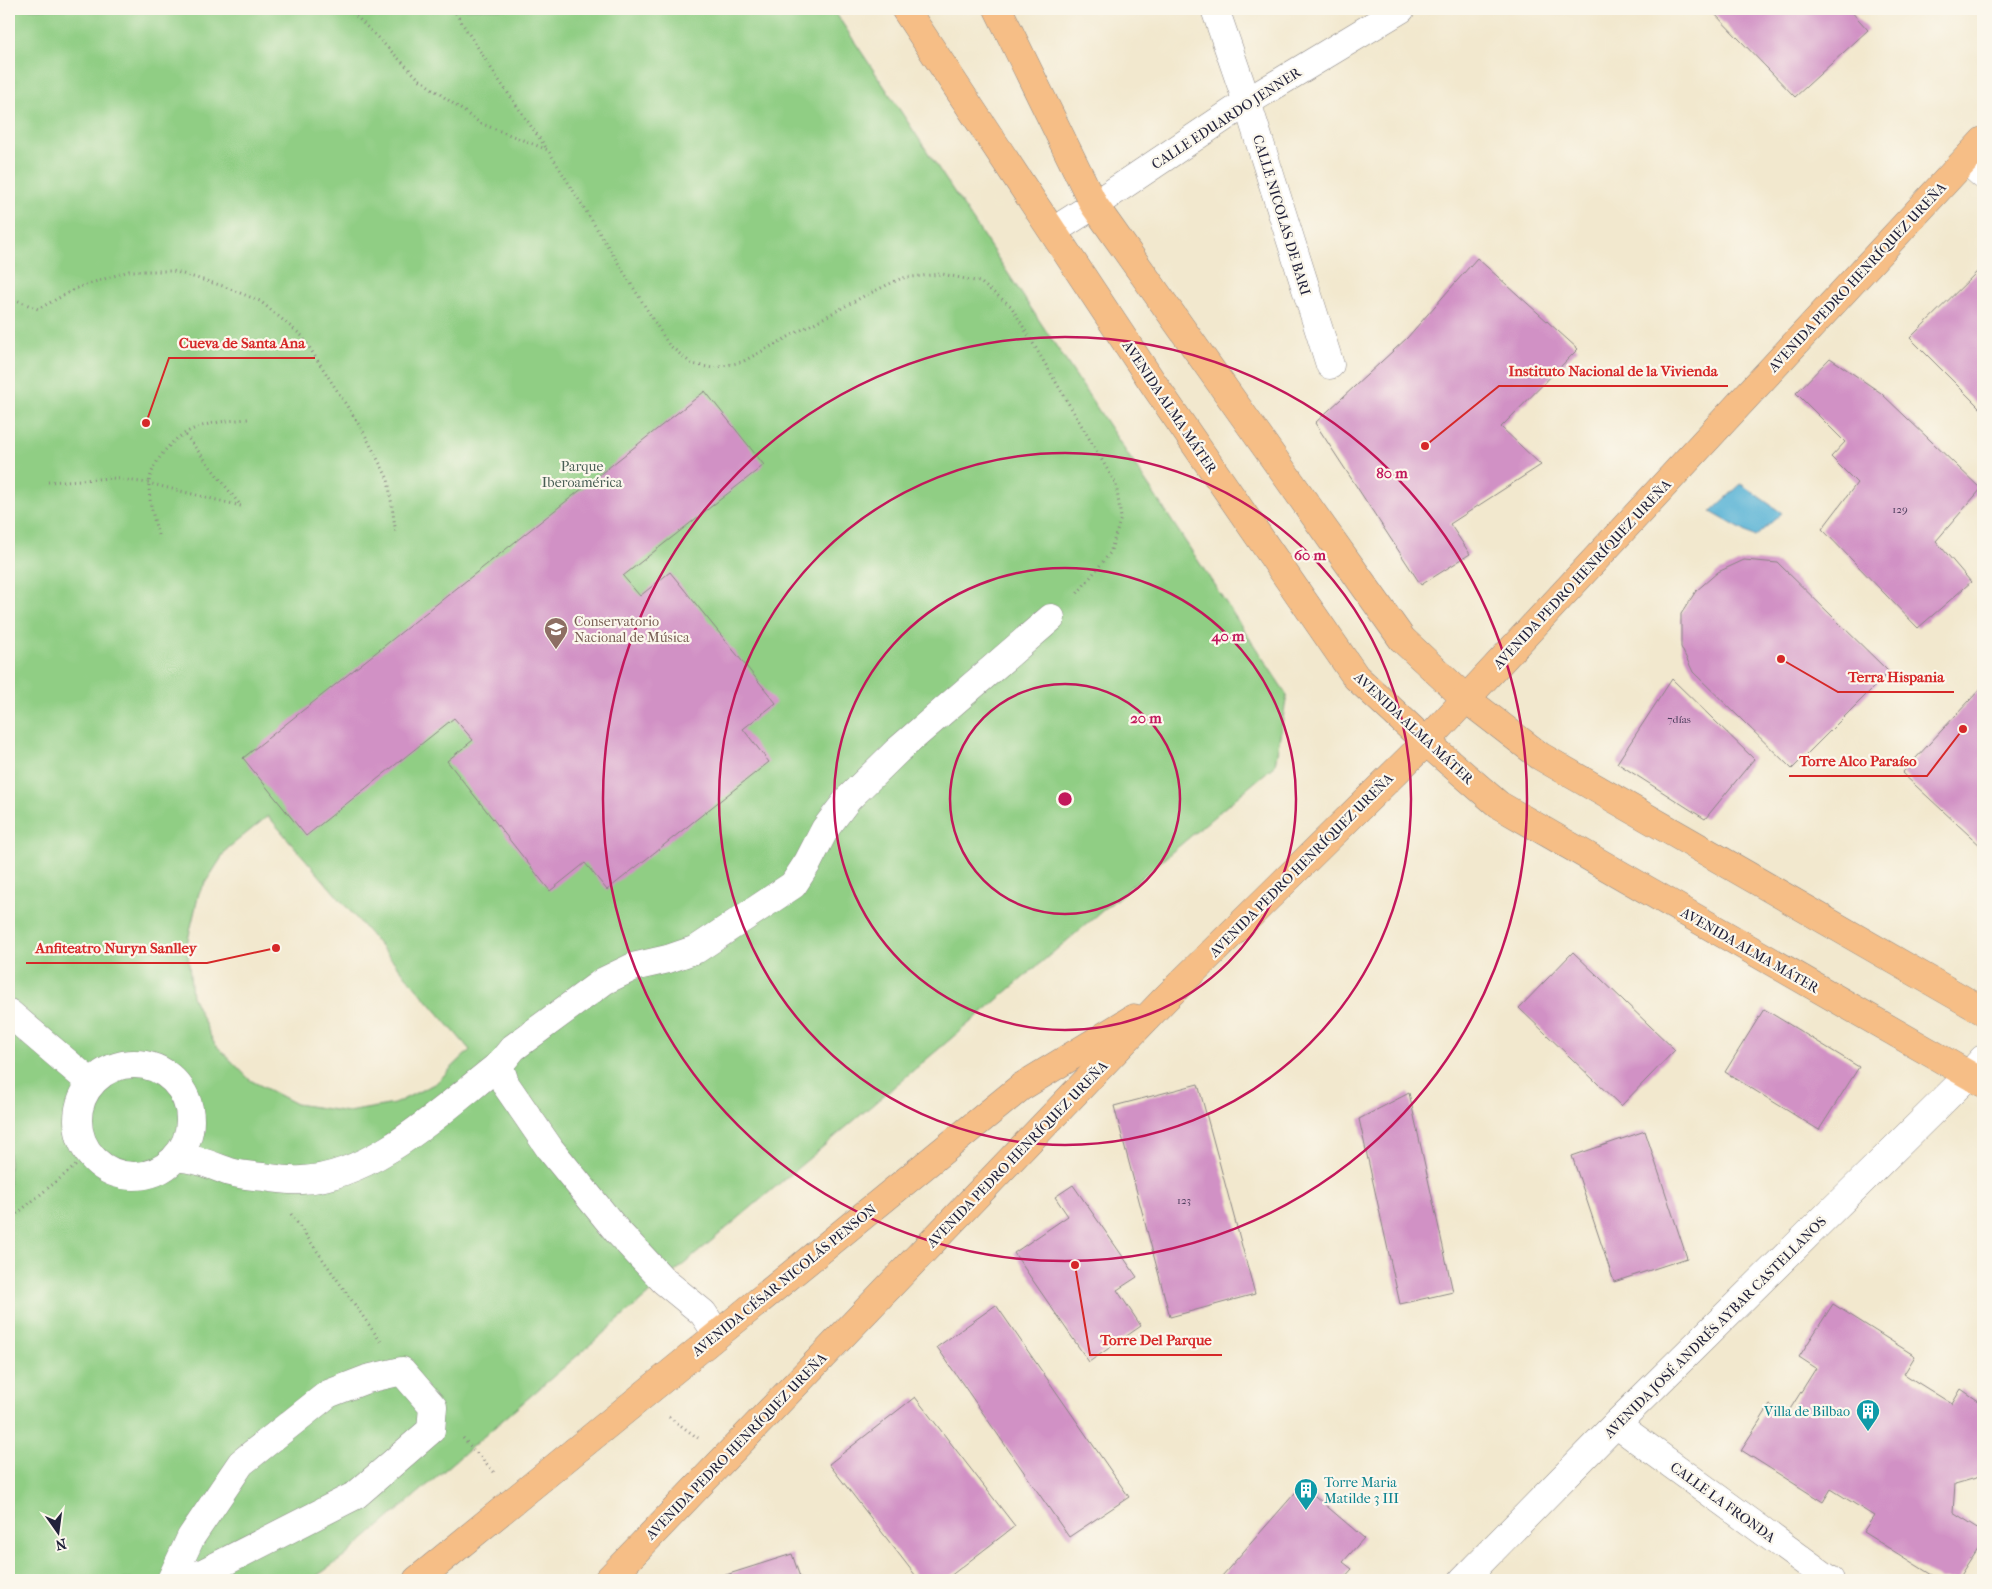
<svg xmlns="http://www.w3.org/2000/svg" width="1992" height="1589" viewBox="0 0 1992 1589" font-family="'IM FELL French Canon',serif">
<rect width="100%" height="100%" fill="#fbf7ec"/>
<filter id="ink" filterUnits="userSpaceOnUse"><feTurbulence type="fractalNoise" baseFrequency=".02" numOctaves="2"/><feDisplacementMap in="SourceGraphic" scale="10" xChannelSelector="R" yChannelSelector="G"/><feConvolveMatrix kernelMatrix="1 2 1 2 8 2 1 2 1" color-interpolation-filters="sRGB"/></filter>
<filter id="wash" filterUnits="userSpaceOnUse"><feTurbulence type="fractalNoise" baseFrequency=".0096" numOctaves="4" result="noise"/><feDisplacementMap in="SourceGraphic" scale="20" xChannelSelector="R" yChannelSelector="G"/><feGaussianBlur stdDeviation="1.12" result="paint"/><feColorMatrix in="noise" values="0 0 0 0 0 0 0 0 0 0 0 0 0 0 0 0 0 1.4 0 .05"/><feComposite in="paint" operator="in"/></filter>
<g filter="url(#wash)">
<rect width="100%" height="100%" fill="#f2e8ce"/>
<path fill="#90ce84" stroke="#597860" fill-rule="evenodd" d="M9,9H833L1287,695L1275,765L664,1281L344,1557L311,1580H9ZM268,816L470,1050L436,1083L394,1104L348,1112L296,1104L250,1080L214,1043L192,996L187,944L199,893L227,849Z"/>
<polygon fill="#58b3d6" stroke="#3d6a88" points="1741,484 1782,513 1755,537 1711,512"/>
<g id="blocks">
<g fill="#d191c5">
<polygon points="1710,9 1849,9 1868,30 1795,97"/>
<polygon points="1477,258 1578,349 1501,427 1541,465 1450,524 1470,554 1421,585 1315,423 1407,338"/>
<polygon points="1983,266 1983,411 1910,338"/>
<polygon points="1830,358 1881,393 1981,489 1936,541 1971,582 1918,628 1822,529 1857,483 1831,457 1845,442 1796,393"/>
<polygon points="705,391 764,465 623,576 640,596 670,572 776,703 743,729 769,762 607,890 585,863 550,891 447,761 473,740 454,718 306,836 243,758"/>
<polygon points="1744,560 1778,563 1889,672 1792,769 1693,672 1681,647 1681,614 1696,591 1718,572"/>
<polygon points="1672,679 1754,759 1705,819 1617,763"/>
<polygon points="1983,686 1983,848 1902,773"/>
<polygon points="1573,952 1675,1050 1621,1106 1519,1008"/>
<polygon points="1764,1009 1859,1067 1819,1130 1725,1072"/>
<polygon points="1198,1084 1255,1294 1170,1317 1114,1106"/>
<polygon points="1409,1093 1453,1292 1400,1304 1359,1119"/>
<polygon points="1645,1131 1687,1258 1614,1282 1572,1156"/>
<polygon points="1073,1185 1137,1277 1117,1290 1141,1326 1089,1362 1014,1253 1068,1216 1055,1197"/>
<polygon points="1833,1304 1915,1356 1904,1374 1952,1404 1961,1389 1983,1404 1983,1476 1955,1484 1953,1512 1983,1531 1983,1540 1957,1580 1940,1580 1863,1532 1874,1516 1831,1489 1823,1502 1741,1450 1770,1405 1787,1414 1816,1368 1799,1357"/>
<polygon points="996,1305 1129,1497 1069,1537 937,1347"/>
<polygon points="915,1397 1015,1526 945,1580 919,1580 829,1464"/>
<polygon points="1302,1485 1364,1538 1343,1562 1352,1569 1342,1580 1227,1580 1222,1576"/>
<polygon points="792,1554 801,1580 710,1580"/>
</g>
</g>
</g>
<g filter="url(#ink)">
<use href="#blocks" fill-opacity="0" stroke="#8a8584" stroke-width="1"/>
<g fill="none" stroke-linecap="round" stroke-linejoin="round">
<g stroke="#8a8584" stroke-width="29">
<g id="minor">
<polyline points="1215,9 1247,102 1330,365"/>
<polyline points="1966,160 1983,175"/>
<polyline points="1053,231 1094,205 1247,102 1401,9"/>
<polyline points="9,1013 91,1083"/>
<circle cx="134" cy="1120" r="56"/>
<path d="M176,1157C198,1159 210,1165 230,1172C241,1175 253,1176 264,1177C276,1179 290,1181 302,1180C374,1177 445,1107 499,1065"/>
<polyline points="717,1334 703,1313 664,1281 617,1231 550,1149 506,1085 499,1065 513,1048 604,981 633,967 668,959 697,949 793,885 808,862 825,829 848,799 897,751 1051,618"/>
<polyline points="1616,1424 1830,1580"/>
<polyline points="171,1580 191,1537 241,1463 328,1394 367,1379 402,1371 433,1407 431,1430 356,1495 189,1580"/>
<polyline points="1463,1580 1616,1424 1969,1075 1983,1059"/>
</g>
</g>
<g stroke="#8a8584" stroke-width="29">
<g id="major">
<polyline points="905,9 1157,389 1356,677 1426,742 1499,805 1983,1083"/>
<polyline points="998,9 1094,205 1402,639 1465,698 1540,756 1983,1011"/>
<polyline points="417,1580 1021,1087 1134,1018"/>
<polyline points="608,1580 1165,999 1426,742 1983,141"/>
</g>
</g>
<g stroke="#8a8584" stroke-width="3" stroke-dasharray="1 4" stroke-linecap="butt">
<polyline points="349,9 419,79 480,123 548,150 669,345 692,364 713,368 742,362 864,296 902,278 942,274 980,282 1011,306 1116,484 1121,518 1110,553 1076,595"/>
<polyline points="453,9 496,76 547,149"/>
<polyline points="9,297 38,309 79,287 129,271 173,271 223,286 260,301 302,336 363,431 388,479 396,534"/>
<polyline points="48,482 112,478 148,483 241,506 184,433"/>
<path d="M158,535C154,519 149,502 149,485C149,476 155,464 160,457C182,425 211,422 248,419"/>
<polyline points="291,1214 381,1342"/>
<polyline points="9,1220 90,1154"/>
<polyline points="669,1417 698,1438"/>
<polyline points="463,1438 494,1472"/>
</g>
<use href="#minor" stroke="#fff" stroke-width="28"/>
<use href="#major" stroke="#f6be86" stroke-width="28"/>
</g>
</g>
<g fill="none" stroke="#c2185b" stroke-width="2.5">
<circle cx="1065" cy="799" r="115"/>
<circle cx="1065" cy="799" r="231"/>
<circle cx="1065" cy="799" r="346"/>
<circle cx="1065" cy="799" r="462"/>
</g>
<defs>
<g id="school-pin" transform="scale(1.25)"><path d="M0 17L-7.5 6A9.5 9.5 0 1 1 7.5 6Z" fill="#8d6e63" stroke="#fbf7ec"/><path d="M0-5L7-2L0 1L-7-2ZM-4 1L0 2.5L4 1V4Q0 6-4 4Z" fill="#fff"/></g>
<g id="building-pin" transform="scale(1.25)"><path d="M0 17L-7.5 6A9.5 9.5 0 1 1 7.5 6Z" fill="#0f9aa8" stroke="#fbf7ec"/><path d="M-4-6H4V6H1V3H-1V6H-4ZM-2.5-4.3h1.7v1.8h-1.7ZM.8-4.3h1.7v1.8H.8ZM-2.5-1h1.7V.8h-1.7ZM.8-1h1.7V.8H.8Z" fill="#fff"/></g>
</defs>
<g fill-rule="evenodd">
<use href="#school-pin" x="556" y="629"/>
<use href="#building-pin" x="1868" y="1411"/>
<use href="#building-pin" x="1306" y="1490"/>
</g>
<g text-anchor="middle" stroke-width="4.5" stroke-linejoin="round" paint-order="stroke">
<g font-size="11" fill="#4e3e5e">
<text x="1900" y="513">129</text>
<text x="1679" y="723">7días</text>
<text x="1184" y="1204">123</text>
</g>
<g font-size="14" fill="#22223b" stroke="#fbf7ec">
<text transform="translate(1226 118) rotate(-33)" y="5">CALLE EDUARDO JENNER</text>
<text transform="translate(1282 215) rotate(73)" y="5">CALLE NICOLAS DE BARI</text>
<text transform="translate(1857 277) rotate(-47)" y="5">AVENIDA PEDRO HENRÍQUEZ UREÑA</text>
<text transform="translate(1170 407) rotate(56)" y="5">AVENIDA ALMA MÁTER</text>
<text transform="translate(1582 574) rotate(-47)" y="5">AVENIDA PEDRO HENRÍQUEZ UREÑA</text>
<text transform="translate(1414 728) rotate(43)" y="5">AVENIDA ALMA MÁTER</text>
<text transform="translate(1301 865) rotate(-45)" y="5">AVENIDA PEDRO HENRÍQUEZ UREÑA</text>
<text transform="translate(1750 950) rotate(30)" y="5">AVENIDA ALMA MÁTER</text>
<text transform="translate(1017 1154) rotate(-46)" y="5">AVENIDA PEDRO HENRÍQUEZ UREÑA</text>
<text transform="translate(784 1280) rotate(-39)" y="5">AVENIDA CÉSAR NICOLÁS PENSON</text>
<text transform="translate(1715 1327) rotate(-45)" y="5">AVENIDA JOSÉ ANDRÉS AYBAR CASTELLANOS</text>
<text transform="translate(736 1446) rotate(-46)" y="5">AVENIDA PEDRO HENRÍQUEZ UREÑA</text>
<text transform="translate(1723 1502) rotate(36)" y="5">CALLE LA FRONDA</text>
</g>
<g font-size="14" fill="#485e55" stroke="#fbf7ec">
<text x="582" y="471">Parque<tspan x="582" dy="16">Iberoamérica</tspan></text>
</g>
<g font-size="14" fill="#785e54" stroke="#fbf7ec" text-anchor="start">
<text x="574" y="626">Conservatorio<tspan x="574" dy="16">Nacional de Música</tspan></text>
</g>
<g font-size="14" fill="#0d838f" stroke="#fbf7ec" text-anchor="end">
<text x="1850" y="1416">Villa de Bilbao</text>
<text x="1324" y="1487" text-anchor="start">Torre Maria<tspan x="1324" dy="16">Matilde 3 III</tspan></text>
</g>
</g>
<circle cx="1065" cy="799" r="8" fill="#c2185b" stroke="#fbf7ec" stroke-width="2.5"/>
<g font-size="15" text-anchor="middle" font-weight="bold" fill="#c2185b" stroke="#fbf7ec" stroke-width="4.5" stroke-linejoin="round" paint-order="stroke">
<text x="1392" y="478">80 m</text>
<text x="1310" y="560">60 m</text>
<text x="1228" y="641">40 m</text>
<text x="1146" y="723">20 m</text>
</g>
<path fill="none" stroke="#d62828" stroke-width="2" d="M146 423L169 358H315M1425 446L1499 386H1728M1781 659L1838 692H1954M1963 729L1927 776H1789M276 948L207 963H26M1075 1265L1090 1355H1222"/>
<g fill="#d62828" stroke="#fbf7ec" stroke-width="2">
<circle cx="146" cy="423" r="5"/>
<circle cx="1425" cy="446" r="5"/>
<circle cx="1781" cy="659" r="5"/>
<circle cx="1963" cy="729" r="5"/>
<circle cx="276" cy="948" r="5"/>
<circle cx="1075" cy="1265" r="5"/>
</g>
<g font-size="15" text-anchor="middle" font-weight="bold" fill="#d62828" stroke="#fbf7ec" stroke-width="4.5" stroke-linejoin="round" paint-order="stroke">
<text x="242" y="348">Cueva de Santa Ana</text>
<text x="1613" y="376">Instituto Nacional de la Vivienda</text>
<text x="1896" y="682">Terra Hispania</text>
<text x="1858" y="766">Torre Alco Paraíso</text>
<text x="116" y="953">Anfiteatro Nuryn Sanlley</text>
<text x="1156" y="1345">Torre Del Parque</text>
</g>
<rect width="1992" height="1589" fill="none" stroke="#fbf7ec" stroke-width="30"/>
<g transform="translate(58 1532) rotate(166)" stroke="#fbf7ec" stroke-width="4" paint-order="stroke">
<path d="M0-4L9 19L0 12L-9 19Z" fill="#22223b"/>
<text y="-8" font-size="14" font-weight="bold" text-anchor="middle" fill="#22223b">N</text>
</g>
</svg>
